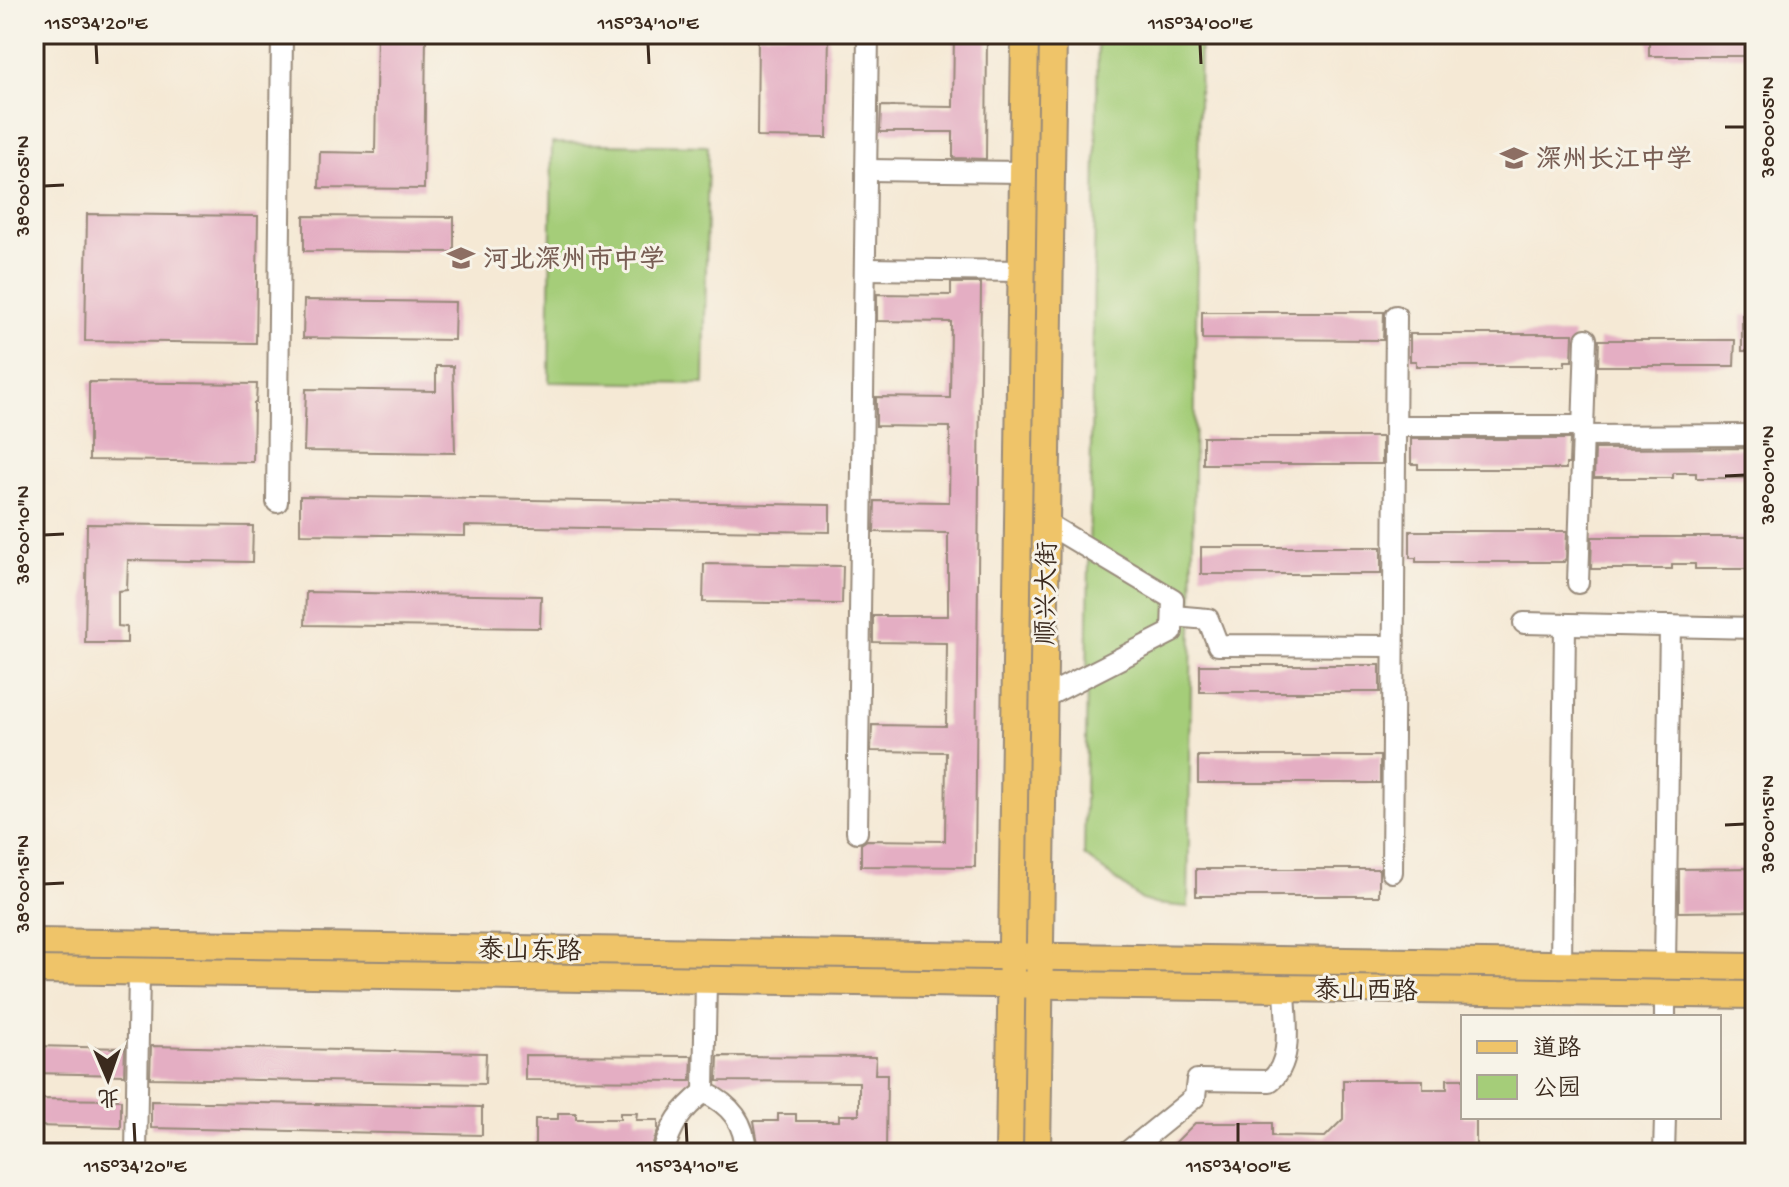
<svg xmlns="http://www.w3.org/2000/svg" width="1789" height="1187" viewBox="0 0 1789 1187" font-family="'Gochi Hand','LXGW WenKai TC',sans-serif">
<rect width="100%" height="100%" fill="#f7f3e8"/>
<filter id="ink" filterUnits="userSpaceOnUse"><feTurbulence type="fractalNoise" baseFrequency=".0125" numOctaves="2"/><feDisplacementMap in="SourceGraphic" scale="16" xChannelSelector="R" yChannelSelector="G"/><feConvolveMatrix kernelMatrix="1 2 1 2 8 2 1 2 1" color-interpolation-filters="sRGB"/></filter>
<filter id="wash" filterUnits="userSpaceOnUse"><feTurbulence type="fractalNoise" baseFrequency=".006" numOctaves="4" result="noise"/><feDisplacementMap in="SourceGraphic" scale="32" xChannelSelector="R" yChannelSelector="G"/><feGaussianBlur stdDeviation="1.8" result="paint"/><feColorMatrix in="noise" values="0 0 0 0 0 0 0 0 0 0 0 0 0 0 0 0 0 1.4 0 .05"/><feComposite in="paint" operator="in"/></filter>
<g filter="url(#wash)">
<rect width="100%" height="100%" fill="#f5e9d5"/>
<g fill="#a5cd79" stroke="#707c4c" stroke-width="2">
<polygon points="1098,34 1200,34 1188,907 1155,904 1142,900 1084,855"/>
<polygon points="552,143 708,146 704,384 549,382"/>
</g>
<g id="blocks">
<g fill="#e4aec3">
<polygon points="377,34 426,34 424,189 319,188 320,152 375,153"/>
<polygon points="758,34 829,34 827,138 757,137"/>
<polygon points="954,34 987,34 986,159 953,158 953,132 880,132 881,106 953,107"/>
<rect x="1649" y="34" width="106" height="22"/>
<polygon points="87,214 258,216 256,343 85,341"/>
<polygon points="304,216 454,217 454,252 304,251"/>
<polygon points="951,283 981,283 975,867 861,866 861,844 867,840 945,841 946,752 871,751 872,725 946,726 947,643 873,642 873,616 948,616 948,533 874,532 875,501 949,502 950,427 876,426 876,397 950,398 951,322 877,321 877,294 951,295"/>
<polygon points="304,300 455,302 454,340 303,338"/>
<polygon points="1202,312 1384,312 1383,340 1202,339"/>
<rect x="1742" y="315" width="13" height="36"/>
<polygon points="1410,334 1573,334 1572,361 1565,361 1565,366 1416,366 1416,361 1410,361"/>
<polygon points="1599,340 1735,340 1734,366 1598,366"/>
<polygon points="436,366 453,366 455,453 304,451 306,389 436,391"/>
<polygon points="89,382 257,384 256,403 254,403 253,462 89,460"/>
<rect x="1203" y="437" width="179" height="27"/>
<polygon points="1411,439 1570,439 1569,464 1566,464 1566,469 1418,469 1418,464 1411,464"/>
<polygon points="1755,448 1755,478 1696,478 1696,473 1673,473 1673,478 1594,478 1595,449"/>
<polygon points="300,496 830,505 830,532 465,526 465,536 300,534"/>
<polygon points="87,524 253,526 252,562 128,560 127,590 118,591 118,626 127,627 127,643 85,643"/>
<polygon points="1410,531 1567,531 1566,558 1564,562 1416,562 1416,558 1410,558"/>
<polygon points="1592,537 1755,537 1755,569 1695,569 1695,564 1672,564 1672,569 1591,569"/>
<rect x="1201" y="547" width="180" height="27"/>
<polygon points="704,564 843,566 842,604 703,602"/>
<polygon points="306,592 541,596 540,628 305,625"/>
<rect x="1200" y="665" width="180" height="27"/>
<rect x="1198" y="756" width="182" height="27"/>
<polygon points="1755,868 1755,911 1679,912 1679,869"/>
<rect x="1196" y="869" width="183" height="27"/>
<polygon points="34,1046 125,1048 124,1075 34,1073"/>
<polygon points="151,1046 486,1053 485,1084 150,1078"/>
<polygon points="525,1055 692,1056 691,1081 525,1080"/>
<polygon points="718,1056 876,1057 875,1074 887,1074 886,1153 859,1153 859,1150 759,1149 754,1121 778,1121 778,1114 796,1114 796,1121 839,1121 839,1115 859,1115 859,1082 717,1081"/>
<polygon points="1447,1079 1463,1079 1463,1117 1476,1117 1476,1153 1165,1153 1195,1123 1272,1123 1272,1136 1325,1137 1343,1119 1343,1080 1423,1080 1423,1089 1447,1089"/>
<polygon points="34,1099 121,1100 121,1128 34,1126"/>
<polygon points="151,1101 482,1107 482,1135 151,1128"/>
<polygon points="558,1113 576,1113 576,1119 620,1119 620,1113 637,1113 636,1120 658,1120 658,1130 651,1148 535,1148 535,1119 558,1119"/>
</g>
</g>
</g>
<g filter="url(#ink)">
<use href="#blocks" fill-opacity="0" stroke="#988a7a" stroke-width="2"/>
<g fill="none" stroke-linecap="round" stroke-linejoin="round">
<g stroke="#988a7a" stroke-width="24">
<g id="minor">
<polyline points="866,170 1023,172"/>
<polyline points="865,269 1022,271"/>
<polyline points="1395,426 1583,426"/>
<polyline points="1583,436 1755,435"/>
<polyline points="277,502 282,34"/>
<polyline points="1578,583 1586,339"/>
<polyline points="1173,616 1208,619 1218,645 1393,646"/>
<polyline points="1524,623 1755,628"/>
<polyline points="1043,698 1172,632 1173,599 1046,523"/>
<polyline points="857,832 868,34"/>
<polyline points="1392,872 1396,316"/>
<polyline points="1561,964 1565,624"/>
<polyline points="1665,965 1670,626"/>
<polyline points="1665,993 1665,1017"/>
<polyline points="704,1092 706,980"/>
<polyline points="136,1153 139,972"/>
<path d="M663,1153C672,1124 680,1111 704,1092C731,1105 745,1122 746,1153"/>
<path d="M1126,1153L1195,1097L1197,1080L1270,1081C1295,1061 1285,1017 1285,988"/>
<polyline points="1664,1153 1665,1117"/>
</g>
</g>
<g stroke="#988a7a" stroke-width="30">
<g id="major">
<polyline points="34,942 1755,967"/>
<polyline points="34,970 1755,995"/>
<polyline points="1009,1153 1025,34"/>
<polyline points="1037,1153 1053,34"/>
</g>
</g>
<use href="#minor" stroke="#fff" stroke-width="20"/>
<use href="#major" stroke="#efc469" stroke-width="26"/>
</g>
</g>
<path fill="none" stroke="#3b2a1e" stroke-width="3" d="M96,44L97,64M648,44L649,64M1200,44L1201,64M1725,127H1745M44,186L64,185M1725,476L1745,475M44,535L64,534M1725,825L1745,824M44,884L64,883M134,1123L135,1143M686,1123L687,1143M1238,1123V1143"/>
<defs>
<g id="school-bare" transform="scale(2.16)"><path d="M0-5L7-2L0 1L-7-2ZM-4 1L0 2.5L4 1V4Q0 6-4 4Z" fill="#8d6e63" stroke="#f7f3e8" stroke-width="2.5" paint-order="stroke"/></g>
</defs>
<g fill-rule="evenodd">
<use href="#school-bare" x="1514" y="158"/>
<use href="#school-bare" x="461" y="258"/>
</g>
<g text-anchor="middle" stroke-width="6" stroke-linejoin="round" paint-order="stroke">
<g font-size="26" font-weight="bold" fill="#785e54" stroke="#f7f3e8" text-anchor="start">
<text x="1536" y="167">深州长江中学</text>
<text x="483" y="267">河北深州市中学</text>
</g>
<g font-size="26" fill="#3b2a1e" stroke="#f7f3e8">
<text transform="translate(1045 593) rotate(-89)" y="9">顺兴大街</text>
<text transform="translate(530 949) rotate(1)" y="9">泰山东路</text>
<text transform="translate(1366 989) rotate(1)" y="9">泰山西路</text>
</g>
</g>
<rect width="1789" height="1187" fill="none" stroke="#f7f3e8" stroke-width="88"/>
<rect x="1461" y="1015" width="260" height="104" fill="#f7f3e8" stroke="#aca397" stroke-width="2"/>
<rect x="1477" y="1041" width="40" height="12" fill="#efc469" stroke="#aca397" stroke-width="2"/>
<text x="1533" y="1055" font-size="24" fill="#3b2a1e">道路</text>
<rect x="1477" y="1075" width="40" height="24" fill="#a5cd79" stroke="#aca397" stroke-width="2"/>
<text x="1533" y="1095" font-size="24" fill="#3b2a1e">公园</text>
<g transform="translate(108 1079) rotate(178)" stroke="#f7f3e8" stroke-width="6" paint-order="stroke">
<path d="M0-6L14 30L0 20L-14 30Z" fill="#3b2a1e"/>
<text y="-12" font-size="22" font-weight="bold" text-anchor="middle" fill="#3b2a1e">北</text>
</g>
<rect x="44" y="44" width="1701" height="1099" fill="none" stroke="#3b2a1e" stroke-width="3"/>
<g font-size="20" text-anchor="middle" fill="#3b2a1e">
<text x="96" y="29">115°34'20"E</text>
<text x="648" y="29">115°34'10"E</text>
<text x="1200" y="29">115°34'00"E</text>
<text transform="translate(1767 127) rotate(-90)" y="7">38°00'05"N</text>
<text transform="translate(22 186) rotate(-90)" y="7">38°00'05"N</text>
<text transform="translate(1767 475) rotate(-90)" y="7">38°00'10"N</text>
<text transform="translate(22 535) rotate(-90)" y="7">38°00'10"N</text>
<text transform="translate(1767 824) rotate(-90)" y="7">38°00'15"N</text>
<text transform="translate(22 884) rotate(-90)" y="7">38°00'15"N</text>
<text x="135" y="1172">115°34'20"E</text>
<text x="687" y="1172">115°34'10"E</text>
<text x="1238" y="1172">115°34'00"E</text>
</g>
</svg>
